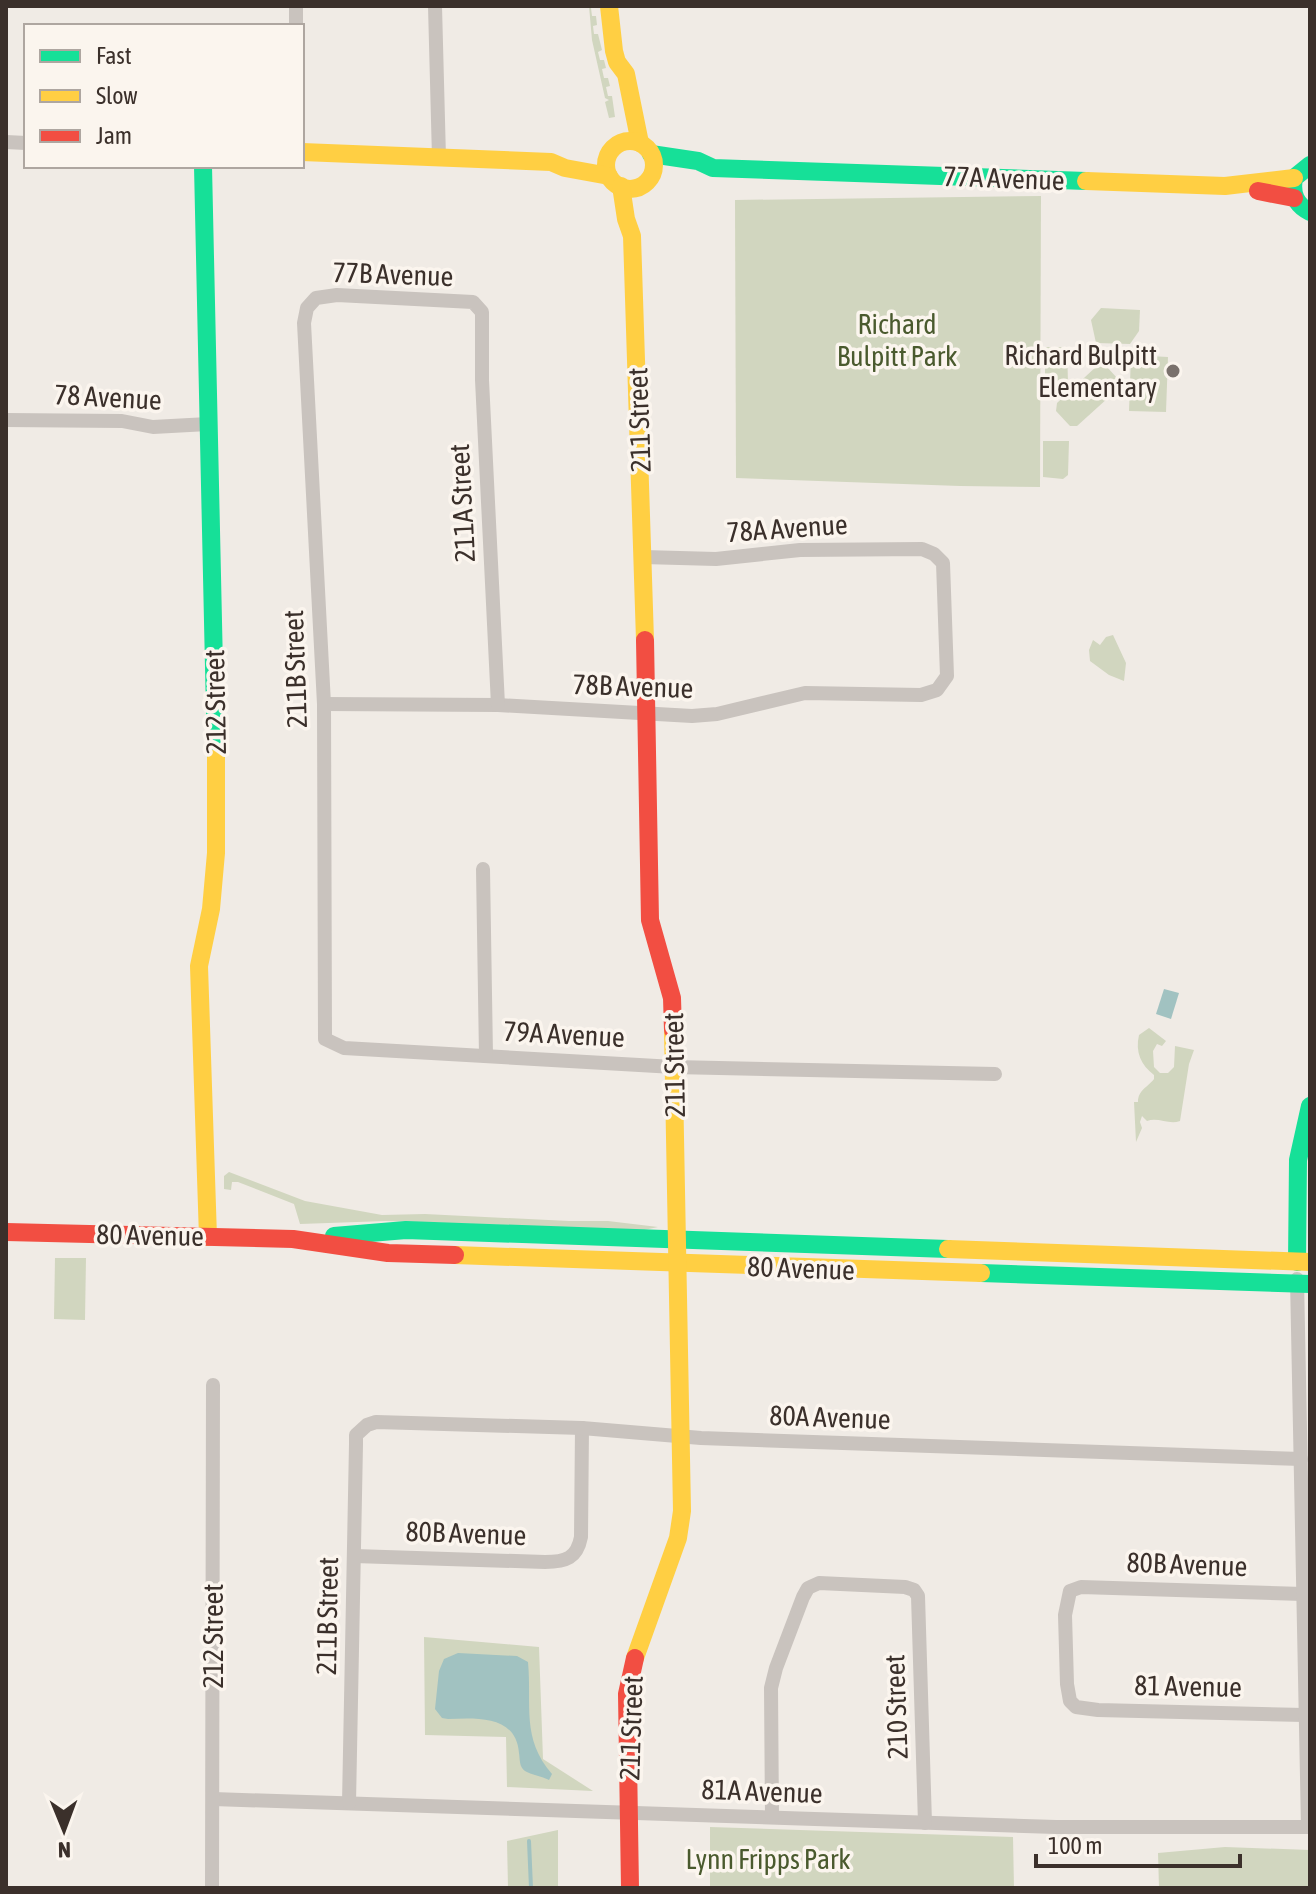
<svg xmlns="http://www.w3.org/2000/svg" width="1316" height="1894" viewBox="0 0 1316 1894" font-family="'Asap Condensed',sans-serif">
<rect width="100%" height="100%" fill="#f0ebe5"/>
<g fill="#d1d6bf">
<polygon points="589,6 595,6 591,8 592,16 596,16 597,25 593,26 594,34 598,34 602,50 598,52 600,60 604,60 606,68 602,69 604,78 608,78 610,86 606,87 608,96 612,96 615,117 609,118 605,102 609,100 605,98 592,40"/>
<polygon points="1041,196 1040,487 960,486 736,478 735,200"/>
<polygon points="1101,308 1140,310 1139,331 1130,344 1096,343 1091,320"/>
<polygon points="1045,347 1067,347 1068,383 1045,384"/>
<polygon points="1131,355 1168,357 1166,412 1129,411"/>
<polygon points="1098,365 1105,365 1119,380 1119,388 1077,426 1070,426 1056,411 1057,403"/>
<polygon points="1043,441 1069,441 1068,475 1063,479 1043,477"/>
<polygon points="1113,635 1126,663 1124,681 1109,675 1090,661 1089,650 1093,640 1100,645 1106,637"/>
<path d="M1149,1028L1166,1041L1162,1046L1157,1044L1153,1051L1154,1067L1160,1073H1168L1174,1067L1175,1046L1194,1050L1189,1064L1180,1121C1169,1125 1158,1117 1147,1121L1142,1116L1140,1122L1142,1128L1136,1142L1134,1102H1138C1138,1090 1148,1087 1154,1079V1075C1141,1065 1135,1052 1139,1035Z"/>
<polygon points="229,1172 305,1201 382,1215 425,1214 569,1221 608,1221 658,1227 644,1230 386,1221 300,1224 294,1204 238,1182 232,1182 231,1190 224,1189 224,1176"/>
<polygon points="55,1258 86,1258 85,1320 54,1319"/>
<polygon points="424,1637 539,1647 543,1759 593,1791 507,1787 506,1737 425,1735"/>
<polygon points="710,1827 1013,1837 1014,1888 710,1888"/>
<polygon points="558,1830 558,1888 508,1888 507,1841"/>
<polygon points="1225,1847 1310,1850 1310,1888 1159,1888 1158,1853"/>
</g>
<g fill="#a1c2c1">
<polygon points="1164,989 1179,993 1171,1019 1156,1014"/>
<path d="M458,1653L517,1656L528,1662C532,1706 521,1738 552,1774L549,1780C542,1776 531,1775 525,1771C519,1767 520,1759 519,1753C516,1715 477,1718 448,1719L442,1718L435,1709L439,1671L444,1659Z"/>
</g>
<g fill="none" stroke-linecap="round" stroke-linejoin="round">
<polyline stroke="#a1c2c1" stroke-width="4" points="529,1841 531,1888"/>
<g stroke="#c9c3be" stroke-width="14">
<polyline points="296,6 296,26"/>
<polyline points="435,6 439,158"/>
<polyline points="6,142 26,143"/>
<polyline points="6,420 122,421 153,427 208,424"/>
<polyline points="324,704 498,705 692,716 717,714 805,693 921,695 937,690 947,676 943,563 934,554 922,549 800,550 716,559 643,557"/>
<polyline points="498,705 482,380 482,312 473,302 337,295 316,298 307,308 304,323 324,704 325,1039 344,1048 674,1067 995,1074"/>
<polyline points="483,869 486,1056"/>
<path d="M354,1556L545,1562C566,1562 577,1558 581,1537L582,1428"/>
<polyline points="1303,1594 1081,1587 1070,1591 1065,1615 1067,1684 1070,1701 1076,1707 1098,1710 1304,1715"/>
<polyline points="213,1799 1056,1827 1308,1827 1297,1279"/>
<polyline points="349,1803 356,1444 356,1435 367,1425 376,1422 411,1423 582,1428 701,1438 1301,1459"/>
<polyline points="772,1817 771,1688 776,1668 803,1597 808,1588 819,1583 905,1587 914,1590 918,1596 925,1823"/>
<polyline points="212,1888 213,1385"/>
</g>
<g stroke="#16e098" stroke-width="18">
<polyline points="651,154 698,161 713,168 1086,181"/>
<path d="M1310,165L1294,178C1291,194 1296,205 1310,212"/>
<polyline points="203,166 216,758"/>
<polyline points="334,1236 406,1230 948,1249"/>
<polyline points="1297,1262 1298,1160 1310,1106"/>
<polyline points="981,1273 1310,1284"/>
</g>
<g stroke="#ffcf43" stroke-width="18">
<polyline points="609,6 614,51 617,62 626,74 640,143"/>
<circle cx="630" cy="165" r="24"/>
<polyline points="302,152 551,162 565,168 609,176"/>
<polyline points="1086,181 1225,186 1294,178"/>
<polyline points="621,186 626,219 632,236 645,640"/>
<polyline points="208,1237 199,966 211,909 216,853 216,758"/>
<polyline points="948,1249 1310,1262"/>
<polyline points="455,1255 981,1273"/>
<polyline points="635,1658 678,1538 682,1511 673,1030"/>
</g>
<g stroke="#f24e42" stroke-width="18">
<polyline points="1258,191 1294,198"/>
<polyline points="645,640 650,920 672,998 673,1030"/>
<polyline points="6,1232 293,1239 388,1253 455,1255"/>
<polyline points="630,1888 627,1694 635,1658"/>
</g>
</g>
<circle fill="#7a716c" stroke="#fbf5ee" stroke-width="3" cx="1173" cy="371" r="8"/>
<g text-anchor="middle" stroke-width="7" stroke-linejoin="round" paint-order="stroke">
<g font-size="28" fill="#3b302b" stroke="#fbf5ee">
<text transform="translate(1004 178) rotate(2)" y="10">77A Avenue</text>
<text transform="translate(393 274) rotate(2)" y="10">77B Avenue</text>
<text transform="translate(108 397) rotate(3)" y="10">78 Avenue</text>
<text transform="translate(639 420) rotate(-92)" y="10">211 Street</text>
<text transform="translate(462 503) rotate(-93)" y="10">211A Street</text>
<text transform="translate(787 528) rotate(-4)" y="10">78A Avenue</text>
<text transform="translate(295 669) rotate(-92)" y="10">211B Street</text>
<text transform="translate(633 686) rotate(2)" y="10">78B Avenue</text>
<text transform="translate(215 702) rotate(-91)" y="10">212 Street</text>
<text transform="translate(564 1034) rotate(3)" y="10">79A Avenue</text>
<text transform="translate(674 1065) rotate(-91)" y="10">211 Street</text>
<text transform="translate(150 1235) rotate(1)" y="10">80 Avenue</text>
<text transform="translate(801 1268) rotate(2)" y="10">80 Avenue</text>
<text transform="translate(830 1417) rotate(2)" y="10">80A Avenue</text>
<text transform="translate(466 1533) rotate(2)" y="10">80B Avenue</text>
<text transform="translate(1187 1564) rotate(2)" y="10">80B Avenue</text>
<text transform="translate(327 1616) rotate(-89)" y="10">211B Street</text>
<text transform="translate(213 1636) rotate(-90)" y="10">212 Street</text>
<text transform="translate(1188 1686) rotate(1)" y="10">81 Avenue</text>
<text transform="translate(896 1707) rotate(-92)" y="10">210 Street</text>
<text transform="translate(631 1728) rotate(-88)" y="10">211 Street</text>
<text transform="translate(762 1791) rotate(2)" y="10">81A Avenue</text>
</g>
<g font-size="28" fill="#4a5a2e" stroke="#fbf5ee">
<text x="897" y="334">Richard<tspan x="897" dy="32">Bulpitt Park</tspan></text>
<text x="768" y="1869">Lynn Fripps Park</text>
</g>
<g font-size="28" fill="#3b302b" stroke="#fbf5ee" text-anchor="end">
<text x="1157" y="365">Richard Bulpitt<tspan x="1157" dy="32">Elementary</tspan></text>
</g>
</g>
<rect width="1316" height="1894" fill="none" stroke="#3b302b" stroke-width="16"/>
<rect x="24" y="24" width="280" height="144" fill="#fbf5ee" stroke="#aea6a0" stroke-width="2"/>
<rect x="40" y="50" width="40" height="12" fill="#16e098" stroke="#aea6a0" stroke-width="2"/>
<text x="96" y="64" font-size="24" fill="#3b302b">Fast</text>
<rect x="40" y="90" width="40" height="12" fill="#ffcf43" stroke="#aea6a0" stroke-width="2"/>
<text x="96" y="104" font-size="24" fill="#3b302b">Slow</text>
<rect x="40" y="130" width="40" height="12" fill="#f24e42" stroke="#aea6a0" stroke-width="2"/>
<text x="96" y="144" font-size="24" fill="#3b302b">Jam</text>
<g transform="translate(64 1830) rotate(179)" stroke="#fbf5ee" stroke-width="6" paint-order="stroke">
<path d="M0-6L14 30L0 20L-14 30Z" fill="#3b302b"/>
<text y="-12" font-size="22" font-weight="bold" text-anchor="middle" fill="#3b302b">N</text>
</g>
<path d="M1036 1854v12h204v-12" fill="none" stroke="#3b302b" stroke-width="4"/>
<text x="1048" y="1854" font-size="24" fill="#3b302b" stroke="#fbf5ee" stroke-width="6" paint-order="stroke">100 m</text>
</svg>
